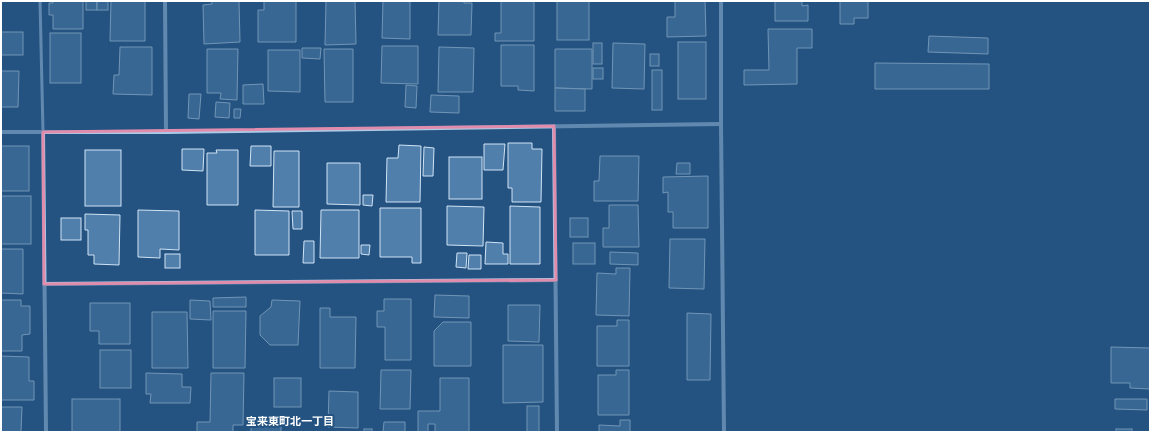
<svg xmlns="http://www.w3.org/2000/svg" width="1151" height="433" viewBox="0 0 1151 433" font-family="Poppins,'Noto Sans JP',sans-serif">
<rect width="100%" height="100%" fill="#255381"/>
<g fill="#517fab" stroke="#cfe3f5">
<polygon points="53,1 83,1 83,29 53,29 53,15 49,15 49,3 53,3"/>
<rect x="86" y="1" width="11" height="9"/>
<rect x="97" y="1" width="11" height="9"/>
<polygon points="111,1 145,1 145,41 110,41"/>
<polygon points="212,1 239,1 240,42 204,44 203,5 212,4"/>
<polygon points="264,1 296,1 296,42 258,42 258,10 264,10"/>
<polygon points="326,1 355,1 356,44 325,45"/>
<polygon points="383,1 410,1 410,39 382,38"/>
<polygon points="439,1 464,1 464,3 472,3 471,35 438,35"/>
<polygon points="501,1 534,1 534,41 495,41 495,33 501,33"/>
<rect x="557" y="1" width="32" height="39"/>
<polygon points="675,1 705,1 706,36 667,37 667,17 675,17"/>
<polygon points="775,1 802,1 802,6 808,5 808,21 775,21"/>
<polygon points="840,1 868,1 868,18 854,18 854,24 840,24"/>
<polygon points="768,29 812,29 812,48 797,48 797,84 744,85 744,70 769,70"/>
<rect x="1" y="32" width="22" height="23"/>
<rect x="50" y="33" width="31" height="50"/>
<polygon points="929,36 988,38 988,54 928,52"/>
<rect x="678" y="42" width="28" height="57"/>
<rect x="593" y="43" width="9" height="21"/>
<polygon points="613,43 645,44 644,89 612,88"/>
<polygon points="501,45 534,45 534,91 518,90 518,86 501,86"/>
<polygon points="382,46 418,46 418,84 381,83"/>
<polygon points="120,47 152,47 152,95 113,94 114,75 119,75"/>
<polygon points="439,47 474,48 473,92 438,92"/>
<polygon points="302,48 321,48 320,59 302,58"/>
<polygon points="207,49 238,49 237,100 220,99 221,93 207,93"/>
<polygon points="324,49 353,49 353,102 325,102"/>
<polygon points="555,49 592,49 592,89 555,88"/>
<polygon points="268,50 300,50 300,92 268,91"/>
<rect x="650" y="54" width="9" height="12"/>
<polygon points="875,63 989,64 989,89 875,89"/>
<rect x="593" y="68" width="10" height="11"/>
<rect x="652" y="70" width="10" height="40"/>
<polygon points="1,71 19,71 18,107 1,107"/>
<polygon points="263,84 264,104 243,104 243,85"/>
<polygon points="406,85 417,86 416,108 405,107"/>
<polygon points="555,88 585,89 585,111 555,111"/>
<polygon points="189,94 201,94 199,119 188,118"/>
<polygon points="431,95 459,96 459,113 430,112"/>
<polygon points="216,102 230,103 229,118 215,117"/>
<polygon points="234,109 241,109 240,118 234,118"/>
<polygon points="508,143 532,143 532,149 542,149 541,202 512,202 512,188 508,188"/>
<polygon points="484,144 505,144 503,170 484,170"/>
<polygon points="399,145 421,146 420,202 386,202 387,158 398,158"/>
<rect x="1" y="146" width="28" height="45"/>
<polygon points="251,146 271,146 271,166 250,166"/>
<polygon points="424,147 434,148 433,176 423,176"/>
<polygon points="182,149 204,149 203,171 182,170"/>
<rect x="85" y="150" width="36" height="56"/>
<polygon points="216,150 238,150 238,205 207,205 207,153 217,153"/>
<polygon points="274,151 299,151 299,207 273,207"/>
<polygon points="600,156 639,156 638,201 594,201 594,181 599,181"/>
<rect x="449" y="157" width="33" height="42"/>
<polygon points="327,163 360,163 360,205 327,204"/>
<polygon points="677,163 690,163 690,174 676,174"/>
<polygon points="708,176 708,228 673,228 673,212 668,212 668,192 663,193 663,177"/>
<polygon points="363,195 373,195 372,206 363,205"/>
<rect x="1" y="196" width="30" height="48"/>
<polygon points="609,205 638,205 639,247 603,247 603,228 609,228"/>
<polygon points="447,206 484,207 483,246 447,245"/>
<polygon points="510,206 540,207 540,264 510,264"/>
<polygon points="380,208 421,208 421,263 412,263 412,257 380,257"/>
<polygon points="138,210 179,211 179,250 160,249 160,258 138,257"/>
<polygon points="255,210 289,211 289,255 255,255"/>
<polygon points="321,210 359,210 359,258 320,258"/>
<polygon points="292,211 302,211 302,229 293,229"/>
<polygon points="85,214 120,215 119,265 94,264 94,255 88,255 88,230 85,230"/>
<rect x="61" y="218" width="20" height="22"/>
<rect x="570" y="218" width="18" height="19"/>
<polygon points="670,239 705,239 704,289 669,288"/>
<polygon points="304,241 314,241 314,263 303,263"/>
<polygon points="486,242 503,243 503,254 508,254 508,264 485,264"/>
<rect x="573" y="243" width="22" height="21"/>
<polygon points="361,245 370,245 369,255 361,254"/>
<polygon points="1,249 23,249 23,294 1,293"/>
<polygon points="610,252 638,253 638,265 610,264"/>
<polygon points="457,253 467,253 466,268 456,267"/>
<rect x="165" y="254" width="15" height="14"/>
<polygon points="469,255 481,255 481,269 468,269"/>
<polygon points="616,268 630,268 629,316 596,315 597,273 616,274"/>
<polygon points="435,295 469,296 469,318 434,317"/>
<polygon points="246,297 246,307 213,307 213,298"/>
<polygon points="384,299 411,299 411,360 385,360 385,327 377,327 377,311 384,311"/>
<polygon points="1,300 21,300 21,306 30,306 30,334 22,335 22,351 1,351"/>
<polygon points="190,300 210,301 211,320 190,319"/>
<polygon points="272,300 300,301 298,345 270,345 260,335 260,316 271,307"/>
<polygon points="90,303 130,303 130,344 99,344 99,331 90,331"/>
<polygon points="508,305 540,305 539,342 508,341"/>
<polygon points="320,308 330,308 330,317 356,317 355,368 320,368"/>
<polygon points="213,311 246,311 245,368 213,368"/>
<polygon points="152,312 187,312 188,368 152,368"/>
<polygon points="687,313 711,314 710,380 687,380"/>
<polygon points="617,320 629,320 629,366 597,366 597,326 617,326"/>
<polygon points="443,322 471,322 471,366 434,366 434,331"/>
<polygon points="503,345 543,345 543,402 503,403"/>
<polygon points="1111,347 1150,348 1150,389 1130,388 1130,383 1111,383"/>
<rect x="100" y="350" width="31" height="38"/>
<polygon points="1,356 29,357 29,381 34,381 34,400 1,400"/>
<polygon points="381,370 411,370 410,409 380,409"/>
<polygon points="616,370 629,370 629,415 598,415 598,375 616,375"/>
<polygon points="146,373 182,374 182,387 191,387 190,403 150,403 151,394 146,394"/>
<polygon points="211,373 244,373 243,425 233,425 233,432 197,432 197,422 210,422"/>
<rect x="274" y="378" width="27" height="29"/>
<polygon points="440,378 469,378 469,432 435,432 435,424 428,424 428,432 418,432 418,411 440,411"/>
<polygon points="329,391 358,392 358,428 328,427"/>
<rect x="72" y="399" width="48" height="33"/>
<polygon points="1115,399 1147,399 1147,410 1115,409"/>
<rect x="527" y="406" width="12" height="26"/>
<polygon points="1,407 22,407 21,432 1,432"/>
<polygon points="620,420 630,420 630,432 599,432 599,425 620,426"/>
<polygon points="251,422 281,423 281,432 251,432"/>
<polygon points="384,422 405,422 405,432 383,432"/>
<rect x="364" y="429" width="8" height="3"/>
<rect x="1116" y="429" width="16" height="3"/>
</g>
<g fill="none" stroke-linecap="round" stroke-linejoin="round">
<polyline stroke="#accae6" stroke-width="3" points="40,1 43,132"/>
<g stroke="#accae6" stroke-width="4">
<polyline points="165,1 166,132"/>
<polyline points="721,1 721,124 724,432"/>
<polyline points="554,126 557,432"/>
<polyline points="1,132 166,132 721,124"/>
<polyline points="43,132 46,432"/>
<polyline points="44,284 556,280"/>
</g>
</g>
<path d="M0 0H1151V433H0ZM554,126L556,280L44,284L43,132Z" fill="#255381" fill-opacity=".55" fill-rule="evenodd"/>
<path fill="none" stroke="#e08cad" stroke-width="3" stroke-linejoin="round" d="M554,126L556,280L44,284L43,132Z"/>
<g text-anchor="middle" stroke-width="4" stroke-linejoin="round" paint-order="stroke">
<g font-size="11" font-weight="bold" fill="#fff" stroke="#255381">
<text x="290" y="425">宝来東町北一丁目</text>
</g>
</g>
<rect width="1151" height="433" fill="none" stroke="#ffffff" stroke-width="4"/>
</svg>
